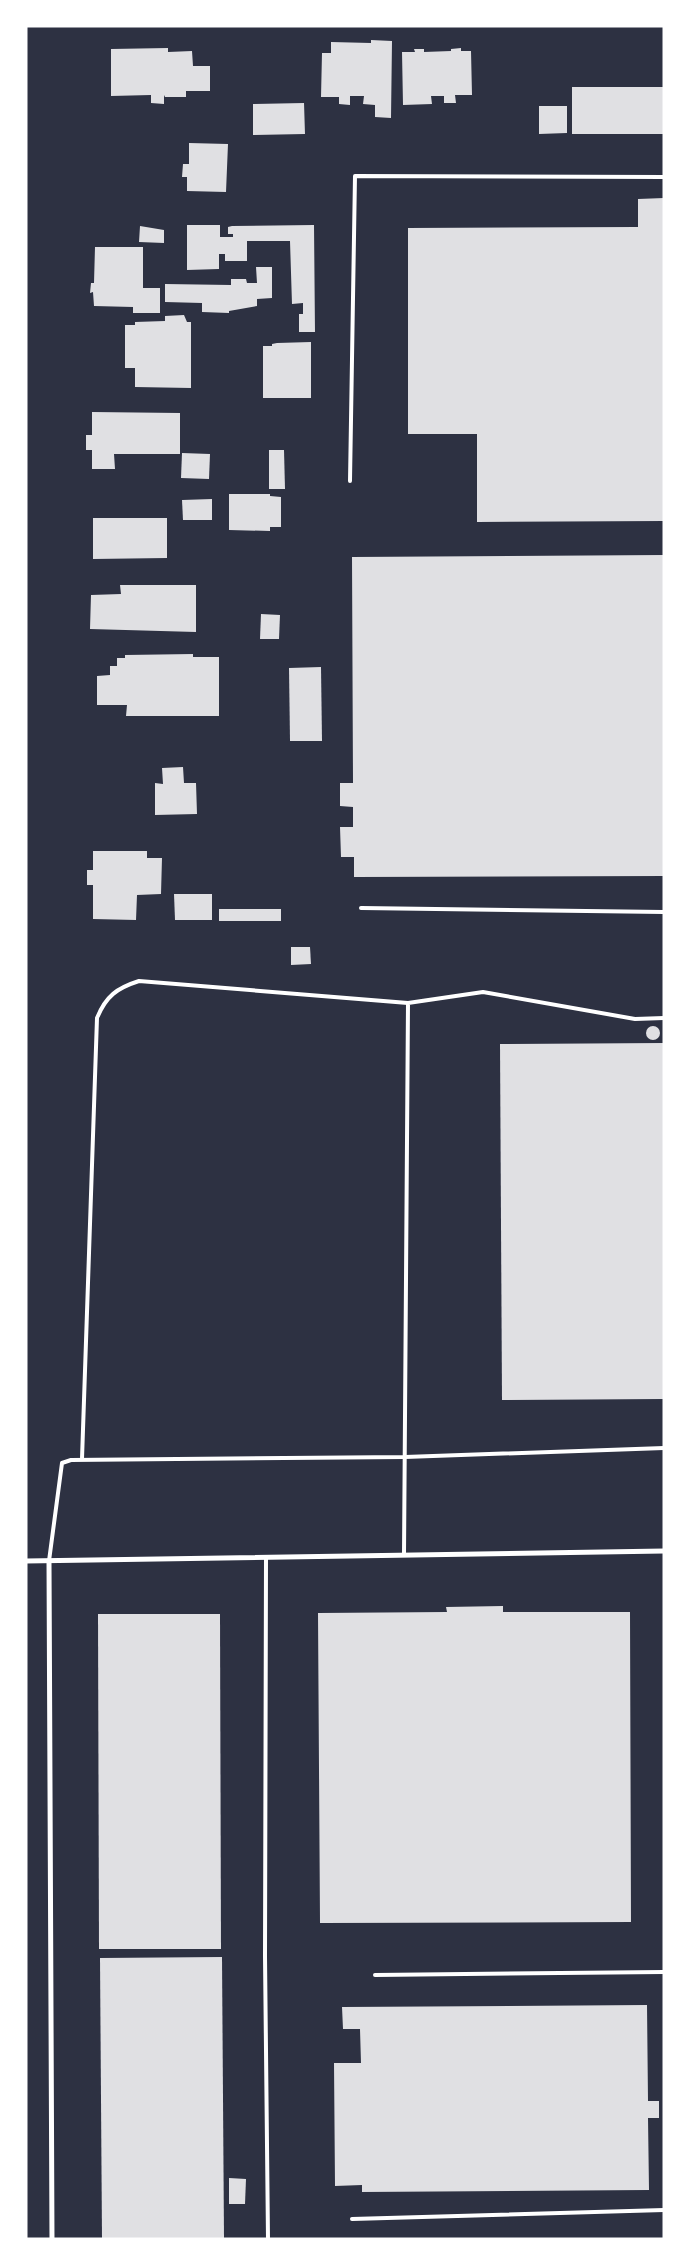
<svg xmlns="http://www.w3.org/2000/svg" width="690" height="2265" viewBox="0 0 690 2265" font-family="'Times New Roman',serif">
<rect width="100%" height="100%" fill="#2d3142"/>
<g fill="#e0e0e3">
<polygon points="371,40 392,41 391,118 375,117 375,105 363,104 364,96 350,96 350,105 339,104 339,97 321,97 322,53 331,53 331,42 371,43"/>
<polygon points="168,48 168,52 192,51 193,66 210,66 210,91 186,91 186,97 165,97 164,95 164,104 151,103 151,95 111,96 111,49"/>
<polygon points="461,48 461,51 471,51 472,95 455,95 456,103 444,103 444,96 431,96 432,104 403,105 402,52 415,52 414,49 424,49 424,52 451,51 451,49"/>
<rect x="572" y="87" width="92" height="47"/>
<polygon points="304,103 305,134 253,135 253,104"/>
<polygon points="539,106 567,106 567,133 539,134"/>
<polygon points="189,143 228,144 226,192 187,191 187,177 182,177 183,164 189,164"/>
<polygon points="664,198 664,521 477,522 477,434 408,434 408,228 638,227 638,199"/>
<polygon points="187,225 220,225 220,237 233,237 233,234 228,234 228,227 232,226 314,225 315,332 299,332 299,314 303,314 303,303 292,304 290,241 247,241 247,261 225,261 225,254 219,254 219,269 187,270"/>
<polygon points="140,226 164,230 164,243 139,242"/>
<polygon points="95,247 143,247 143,288 160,288 160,313 133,313 133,307 94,306 93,292 90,293 91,283 94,283"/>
<polygon points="256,267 272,267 272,298 257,299 257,306 229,311 229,313 202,312 202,303 165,302 165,284 231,285 231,279 246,279 247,283 257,283"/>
<polygon points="184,315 187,322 191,322 191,388 135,387 135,368 125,368 125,325 135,325 135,322 165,321 165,316"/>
<polygon points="311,342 311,398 263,398 263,346 272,346 272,344 277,343"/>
<polygon points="92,412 180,413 180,454 114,454 115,469 92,469 92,450 86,450 86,435 92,435"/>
<polygon points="269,450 284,450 285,489 269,489"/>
<polygon points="182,453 210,454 209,479 181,478"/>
<polygon points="229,494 270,494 270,496 281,497 281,527 270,527 270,531 229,530"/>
<polygon points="212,499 212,520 183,520 182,500"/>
<polygon points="93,518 167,518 167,558 93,559"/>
<polygon points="664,555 664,876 354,877 354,857 341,857 340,827 353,827 353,807 340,806 340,783 353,783 352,557"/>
<polygon points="120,585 196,585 196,632 90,629 91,595 121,594"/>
<polygon points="261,614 280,615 279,639 260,639"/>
<polygon points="193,654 193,657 219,657 219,716 126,716 127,705 97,705 97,676 110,675 110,666 117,666 117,658 125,658 125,655"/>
<polygon points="321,667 322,741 290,741 289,668"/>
<polygon points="183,767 184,783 196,783 197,814 155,815 155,783 163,784 162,768"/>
<polygon points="93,851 147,851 147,858 162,858 161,894 137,895 136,920 93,919 93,885 87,885 87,870 93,870"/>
<polygon points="174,894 212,894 212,920 175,920"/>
<rect x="219" y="909" width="62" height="12"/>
<polygon points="291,947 310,947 311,964 291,965"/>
<circle cx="653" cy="1033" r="7"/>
<polygon points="664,1043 664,1399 502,1400 500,1044"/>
<polygon points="503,1606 503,1612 630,1612 631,1922 320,1923 318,1613 447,1612 446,1607"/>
<polygon points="98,1614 220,1614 221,1949 99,1949"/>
<polygon points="222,1957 224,2239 102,2239 100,1958"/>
<polygon points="647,2005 648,2101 659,2101 659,2118 648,2118 649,2190 362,2192 362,2185 335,2186 334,2063 361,2063 360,2029 343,2029 342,2007"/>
<polygon points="229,2178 246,2179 245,2204 229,2204"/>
</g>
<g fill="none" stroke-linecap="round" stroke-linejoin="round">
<g stroke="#fff" stroke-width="4">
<polyline points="350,481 355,176 664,177"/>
<polyline points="361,908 664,912"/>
<path d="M82,1459L97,1018C106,996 117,988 139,981L408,1003"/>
<polyline points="404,1555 408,1003 483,992 635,1019 664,1018"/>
<polyline points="266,1557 265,1956 268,2239"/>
<polyline points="49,1561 62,1463 71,1460 405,1457 664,1448"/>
<polyline points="375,1975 664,1972"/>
<polyline points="352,2219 664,2210"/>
</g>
<g stroke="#fff" stroke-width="5">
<polyline points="26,1561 664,1551"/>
<polyline points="49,1561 52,2239"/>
</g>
</g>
<rect width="690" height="2265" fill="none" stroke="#ffffff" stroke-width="55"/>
</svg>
